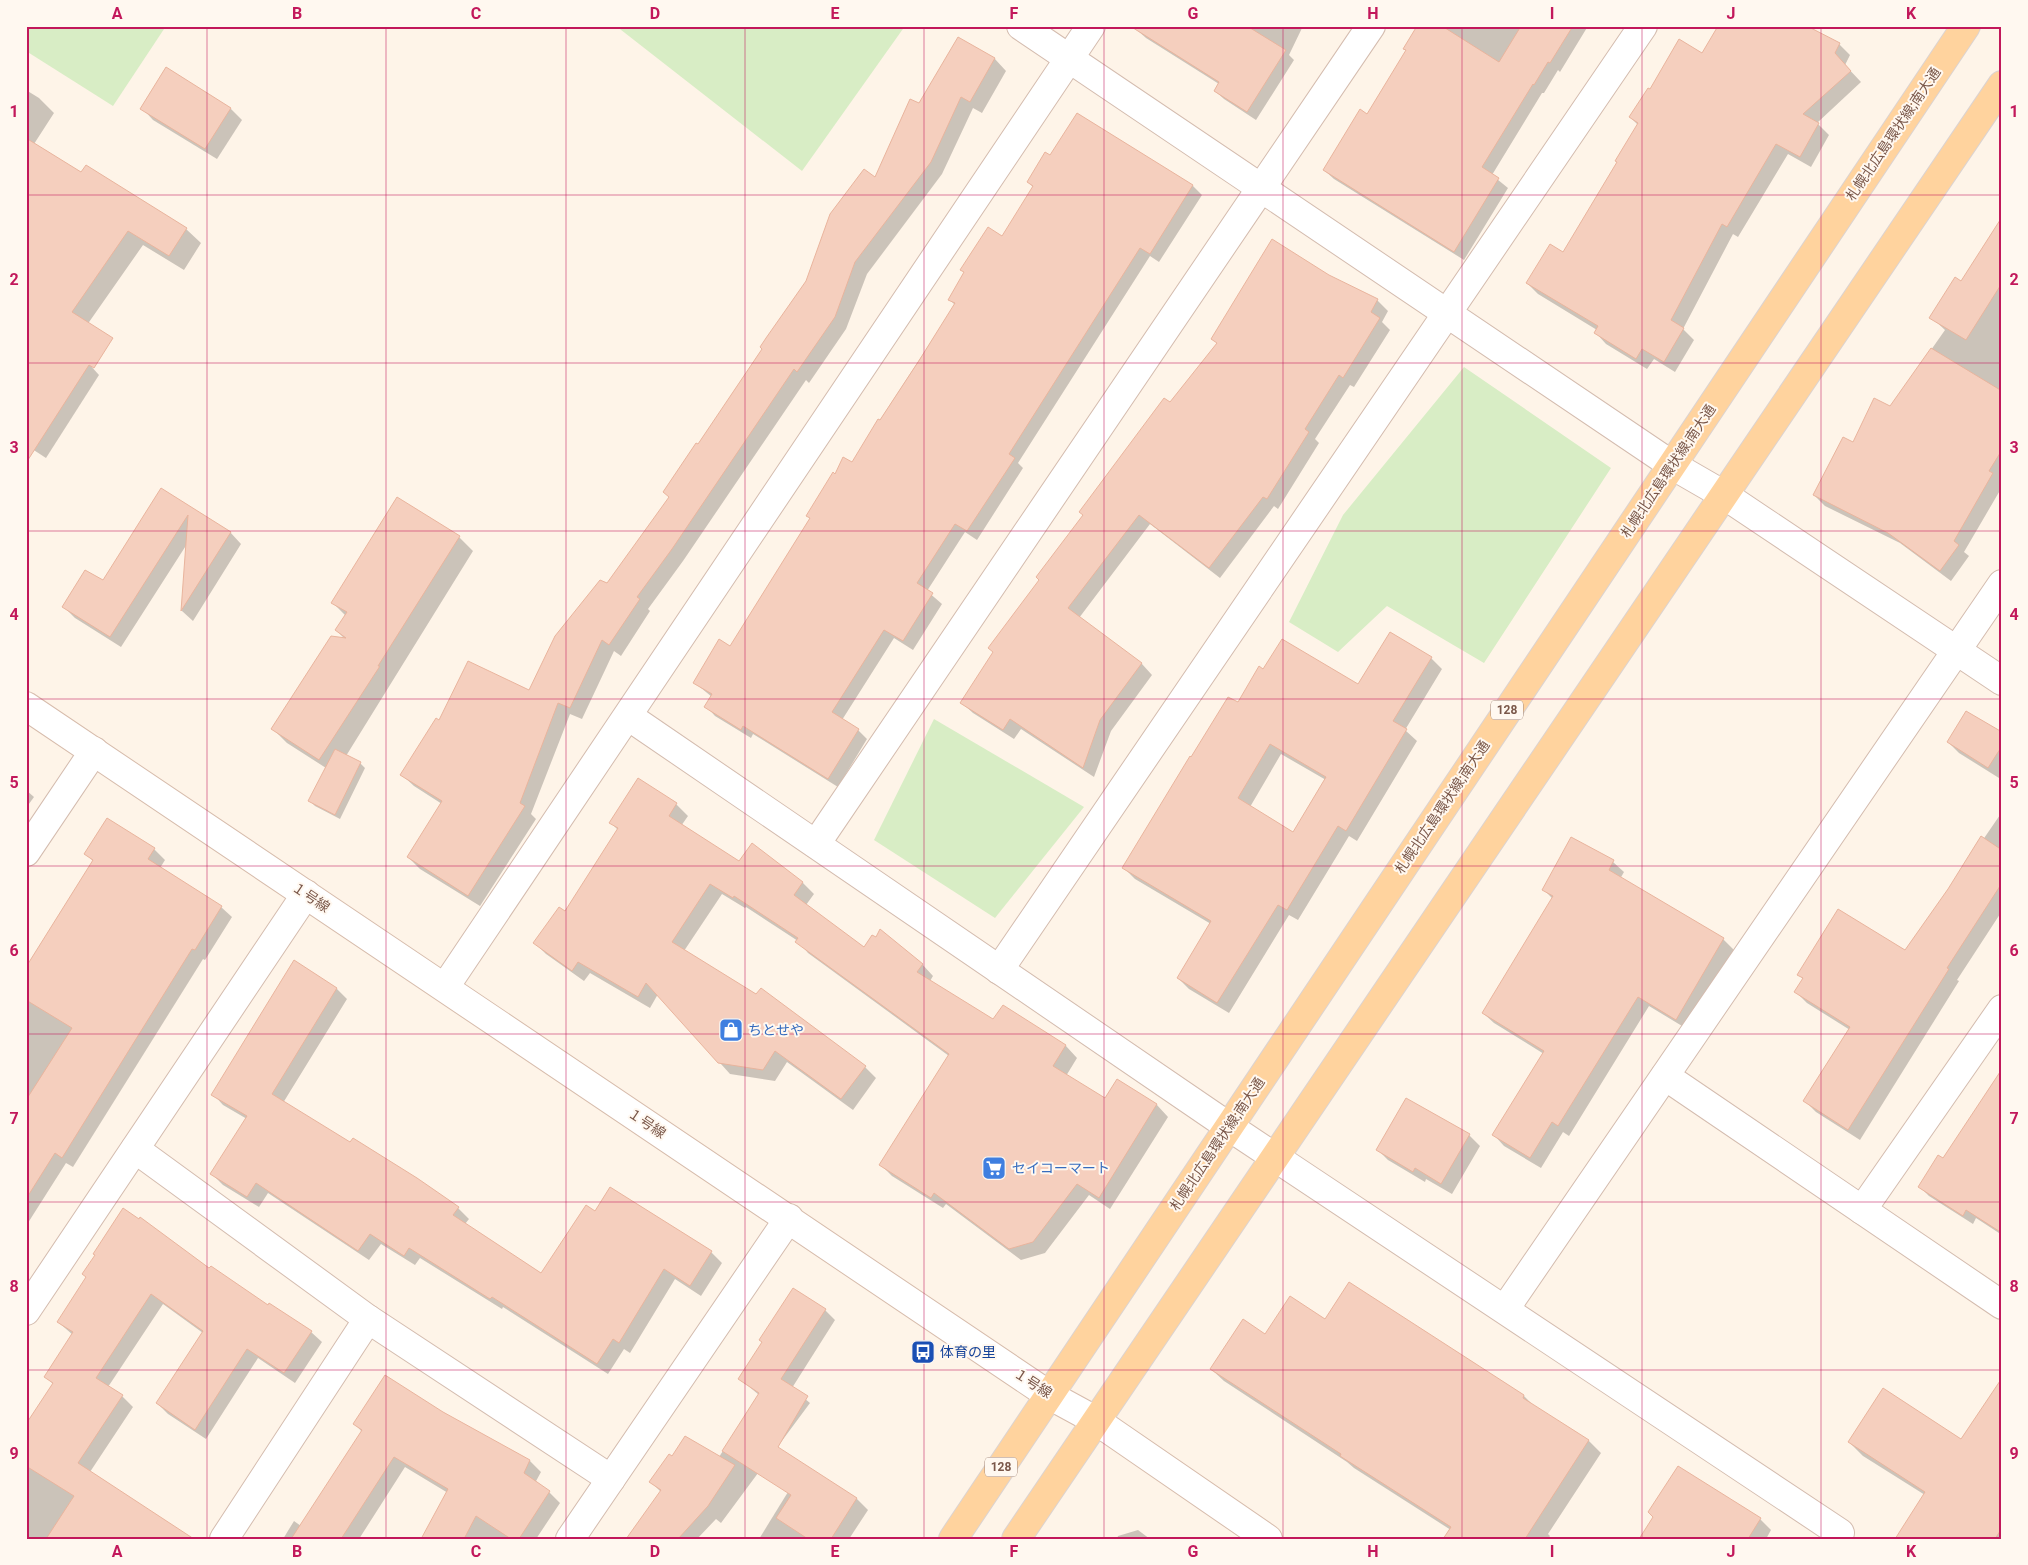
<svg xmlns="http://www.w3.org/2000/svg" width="2028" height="1565" viewBox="0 0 2028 1565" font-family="Roboto,'Noto Sans JP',sans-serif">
<rect width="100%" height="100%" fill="#fef4e8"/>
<g fill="#d8edc5">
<polygon points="26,26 166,26 113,106 26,51"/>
<polygon points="616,26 905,26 802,171"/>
<polygon points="1464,367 1611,468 1484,663 1387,606 1338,652 1289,622 1343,515"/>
<polygon points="934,719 1084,807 995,918 874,840"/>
</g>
<g fill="#0003" fill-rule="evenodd">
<polygon points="1251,26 1303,26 1289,55 1294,60 1256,120 1224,99 1215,91 1219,84 1146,38 1137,30 1240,40"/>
<polygon points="1418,26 1588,26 1560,72 1558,70 1544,93 1542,93 1492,175 1508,188 1464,260 1334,179 1324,170 1368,115 1407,51"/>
<polygon points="959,39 995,59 1006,71 982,113 973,108 942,174 867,274 846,329 809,383 806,380 683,561 648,609 650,611 621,656 614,651 582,719 570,714 531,814 536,819 480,906 420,869 408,857 442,804 414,786 402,775 439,722 530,692 670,498 699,446 876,179"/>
<polygon points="1839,44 1850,55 1845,65 1861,82 1817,123 1829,135 1811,167 1788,154 1738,237 1733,234 1683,329 1694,340 1675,372 1654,359 1647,369 1606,344 1596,333 1597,330 1538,294 1527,283 1564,253 1619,162 1638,125 1630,117 1650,90 1702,55"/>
<polygon points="26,90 39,98 54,113 34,144 81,173 186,229 201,243 184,270 143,245 87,325 26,287"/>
<polygon points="142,108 231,109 242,120 217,159 153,120"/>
<polygon points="1078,114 1193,186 1202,195 1159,262 1150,256 1018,463 1023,468 977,540 965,532 927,591 942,604 913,650 894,638 842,720 858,730 867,739 838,787 753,734 751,738 715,716 706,706 712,697 695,683 730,648 836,476 852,463 955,305 950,300 1002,238 1033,187 1028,182 1051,157"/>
<polygon points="2002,226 2002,477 1999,481 2002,487 1964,552 1969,556 1951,581 1900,543 1825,506 1814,495 1853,443 1891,407 1945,330 1931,317 1961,283"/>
<polygon points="1328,276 1377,300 1388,311 1382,322 1390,330 1354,387 1350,385 1315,439 1319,443 1278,509 1274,506 1220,578 1150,524 1079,618 1142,664 1152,675 1111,731 1094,777 1021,729 1014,739 973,713 962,703 1171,404"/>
<polygon points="89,364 99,375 46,458 26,445"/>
<polygon points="162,490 230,532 241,544 193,621 182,611 187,544 121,647 75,618 64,607 103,582"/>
<polygon points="459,537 473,551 346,756 360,763 365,768 340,819 315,806 310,801 326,768 287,743 273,729 345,639 336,630 346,616 333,603"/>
<path d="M1431,658L1442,669L1405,730L1417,741L1357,841L1349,836L1298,920L1289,915L1229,1013L1189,989L1178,978L1211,924L1135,879L1124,868L1238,704L1264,671L1359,686ZM1281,754L1326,780L1294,833L1250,807Z"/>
<polygon points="2002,734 2002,774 1999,778 1959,753 1948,742"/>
<polygon points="638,780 676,804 688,816 681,826 739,863 753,845 803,883 814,894 806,905 865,949 922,964 933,976 930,981 994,1021 1003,1006 1066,1046 1077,1058 1066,1076 1105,1100 1117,1081 1157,1105 1168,1117 1110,1209 1089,1195 1045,1253 1021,1260 946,1204 943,1208 892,1176 881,1165 949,1056 808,953 798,941 746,907 745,908 722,894 684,951 865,1067 876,1078 853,1110 787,1062 775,1081 730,1074 658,994 650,1008 590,973 584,981 546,954 535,943 565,913 618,830 610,822"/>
<polygon points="26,790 34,797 26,808"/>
<polygon points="2002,812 2002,911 1957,980 1959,981 1860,1140 1816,1112 1805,1101 1850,1030 1807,1003 1796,992 1804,980 1799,975 1906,952"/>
<polygon points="108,820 154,849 165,860 160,868 221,907 232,917 205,960 203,959 73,1167 66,1163 26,1226 26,961 30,963 94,862 86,854"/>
<polygon points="1572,839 1613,862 1624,872 1620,879 1723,939 1734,950 1687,1029 1649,1006 1569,1136 1563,1132 1541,1168 1504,1146 1494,1135 1544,1054 1494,1023 1483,1013 1553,899 1544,890"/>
<polygon points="294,962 337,989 347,999 283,1103 458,1208 469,1219 465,1224 542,1274 595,1212 711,1252 722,1263 701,1296 675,1279 630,1353 624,1349 608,1374 503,1307 502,1309 420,1258 415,1265 381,1244 369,1260 268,1193 259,1207 223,1185 212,1174 247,1119 223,1105 213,1094"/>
<polygon points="2002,1080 2002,1235 1976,1218 1973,1224 1929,1196 1920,1187 1943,1160"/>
<polygon points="1469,1135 1480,1146 1452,1194 1426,1179 1425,1182 1388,1160 1377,1149"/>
<polygon points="210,1270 311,1332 322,1342 295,1383 258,1358 206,1439 168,1414 157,1403 203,1333 163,1304 108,1387 122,1396 133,1407 90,1472 142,1539 26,1539 26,1426 54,1385 46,1377 73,1335 58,1322"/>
<polygon points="1350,1284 1524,1396 1533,1405 1588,1440 1601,1453 1548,1534 1550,1536 1548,1539 1461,1539 1454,1532 1354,1468 1347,1462 1224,1381 1211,1369 1265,1336 1325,1321"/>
<polygon points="825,1310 835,1320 792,1388 810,1403 721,1523 716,1519 697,1539 627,1539 661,1492 651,1482 672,1457 719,1457 759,1395 740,1379"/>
<polygon points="2002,1380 2002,1539 1896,1539 1925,1495 1863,1456 1849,1442 1962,1441"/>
<polygon points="443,1414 530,1461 541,1472 535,1483 549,1492 560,1503 536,1539 423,1539 448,1493 405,1467 359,1539 283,1539 294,1521 301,1526 362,1432 355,1424"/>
<polygon points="804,1466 857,1499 868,1510 849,1539 759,1539"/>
<polygon points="1654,1517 1760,1519 1771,1530 1766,1539 1655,1539"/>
<polygon points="1138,1530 1150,1539 1117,1539 1118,1536"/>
</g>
<g fill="#f5cfbe" stroke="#e9b49d" fill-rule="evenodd">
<polygon points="1130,26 1247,26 1286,50 1247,112 1214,91 1219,82"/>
<polygon points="1417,26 1442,26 1499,62 1521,26 1573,26 1550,63 1548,62 1534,85 1533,84 1482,167 1499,178 1454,252 1323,170 1360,109 1367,114 1406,50 1403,49"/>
<polygon points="1718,26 1807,26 1840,43 1835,53 1851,71 1803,114 1819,123 1800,157 1776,144 1727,227 1722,224 1671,320 1684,328 1664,362 1642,349 1636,359 1594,333 1598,326 1526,283 1550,244 1563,252 1617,162 1615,161 1638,123 1629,117 1648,88 1650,89 1679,39 1702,53"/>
<polygon points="958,37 995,58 970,102 961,97 931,162 855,262 835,317 797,372 794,369 672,549 637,597 640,599 609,645 602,640 570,708 558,703 520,803 525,806 468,896 407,857 442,801 400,775 436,718 439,720 468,661 529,690 555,636 600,580 607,583 669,497 663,492 696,443 698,444 762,349 760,347 766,338 806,281 830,214 864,169 875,177 910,99 919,103"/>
<polygon points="166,67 231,108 205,149 140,109"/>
<polygon points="1077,113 1193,185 1150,254 1140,248 1009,454 1015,458 967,531 955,524 917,583 933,593 903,641 884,630 832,712 859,729 828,779 743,726 741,730 704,707 712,694 693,683 719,639 730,646 810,518 806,516 833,472 835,474 843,457 852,462 878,419 880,420 920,359 955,303 948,300 964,272 960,270 988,227 1002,236 1033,186 1027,182 1045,152 1050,155"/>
<polygon points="26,138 81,172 86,165 187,228 169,256 128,231 72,312 113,338 94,368 89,365 26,463"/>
<polygon points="2002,217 2002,283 1966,340 1929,318 1955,277 1961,281"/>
<polygon points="1272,239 1329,275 1378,299 1371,312 1380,318 1343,378 1339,375 1305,429 1309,432 1267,499 1263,497 1209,568 1139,515 1068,608 1142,663 1100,720 1083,768 1010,719 1003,730 960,703 993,652 988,648 1039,580 1036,577 1083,515 1079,512 1164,398 1170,402 1217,343 1211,339"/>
<polygon points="1931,348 2002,391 2002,450 1989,471 1993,473 1954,541 1959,545 1940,571 1888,533 1813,495 1843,437 1853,442 1874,398 1890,406"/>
<polygon points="161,488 231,532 181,611 188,515 110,637 62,607 85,570 103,580"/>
<polygon points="397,497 460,536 378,666 380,666 319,760 271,729 331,636 346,638 335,630 347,612 331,603"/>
<path d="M1390,632L1432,657L1393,721L1407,729L1346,831L1338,826L1287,910L1278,905L1217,1003L1177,978L1211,921L1122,868L1190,756L1191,757L1228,697L1238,702L1259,666L1263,669L1282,639L1358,684ZM1270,744L1326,777L1293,832L1238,798Z"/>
<polygon points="1966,711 2002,732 2002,746 1988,768 1947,742"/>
<polygon points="335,749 361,762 335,815 308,801"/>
<polygon points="638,778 677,803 669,816 739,861 752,843 803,882 794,895 864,947 872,935 876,937 880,929 923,964 917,972 993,1019 1003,1005 1066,1045 1053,1066 1105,1098 1117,1079 1157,1104 1099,1198 1077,1184 1033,1242 1009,1249 934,1193 931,1198 879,1165 949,1054 795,942 798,938 734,896 733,898 710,884 672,942 756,994 761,988 866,1066 841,1099 775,1051 763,1070 718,1063 646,983 638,997 578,962 572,971 533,943 559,907 565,911 618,828 609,823"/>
<polygon points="107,818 155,848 148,859 222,906 195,950 192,949 62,1158 55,1153 26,1199 26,1100 72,1028 26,1000 26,967 93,860 84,854"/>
<polygon points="1981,836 2002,850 2002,883 1947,968 1949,969 1848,1130 1803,1101 1850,1027 1794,992 1803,978 1797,975 1838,909 1905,950 1948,889"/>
<polygon points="1571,837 1614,860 1609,870 1724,938 1676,1020 1638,997 1558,1126 1552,1122 1530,1158 1492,1135 1544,1051 1482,1013 1553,896 1542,890"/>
<polygon points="294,960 337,988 272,1094 350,1142 353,1138 417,1178 459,1207 453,1215 541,1273 586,1205 595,1211 610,1187 712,1251 690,1286 664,1269 619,1343 613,1339 597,1364 492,1297 490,1299 409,1248 404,1256 370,1234 358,1251 256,1183 247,1197 210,1174 247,1116 211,1095"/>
<polygon points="2002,1069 2002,1233 1966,1210 1963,1216 1918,1187 1938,1155 1943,1158"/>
<polygon points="1406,1098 1470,1134 1441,1184 1415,1168 1413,1172 1376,1150"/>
<polygon points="123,1208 139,1219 140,1217 209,1268 211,1266 268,1305 269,1303 312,1331 284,1373 247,1349 195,1430 156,1403 203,1331 151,1294 96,1378 123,1395 78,1463 194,1539 46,1539 74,1496 26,1466 26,1424 53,1383 44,1377 73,1332 57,1322 86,1277 82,1274 95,1255 93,1254"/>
<polygon points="1349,1282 1524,1395 1523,1398 1589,1440 1525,1539 1443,1539 1451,1527 1340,1456 1341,1454 1210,1369 1243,1319 1265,1334 1290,1296 1325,1319"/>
<polygon points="793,1288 826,1309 781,1379 808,1396 778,1447 857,1498 831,1539 808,1539 776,1518 791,1495 722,1451 759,1393 738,1379 762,1342 759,1340"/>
<polygon points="385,1375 443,1412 530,1460 524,1473 550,1491 519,1539 511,1539 476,1516 464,1539 421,1539 448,1489 394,1457 341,1539 291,1539 362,1430 353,1424"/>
<polygon points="2002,1378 2002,1528 1995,1539 1895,1539 1925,1492 1848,1442 1883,1388 1961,1439"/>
<polygon points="685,1436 735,1465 708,1506 678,1539 626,1539 661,1490 649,1482 669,1454 672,1456"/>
<polygon points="1678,1466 1761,1518 1748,1539 1639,1539 1653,1517 1648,1512"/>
</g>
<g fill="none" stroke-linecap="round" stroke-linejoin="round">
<g stroke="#d4bcaf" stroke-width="30">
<g id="street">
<polyline points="1021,26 1672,465 1724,495 2002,681"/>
<polyline points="628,716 1228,1126 1840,1533 1837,1539"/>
<polyline points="816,844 1371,26"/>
<polyline points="26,852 94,751"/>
<polyline points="999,970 1643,26"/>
<polyline points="445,987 1091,26"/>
<polyline points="1665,1076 2002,1305"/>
<polyline points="135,1149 368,1319 611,1479"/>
<polyline points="1862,1210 2002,1009"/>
<polyline points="1505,1309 2002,584"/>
<polyline points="26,1311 306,894"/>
<polyline points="224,1539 368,1319"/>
<polyline points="570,1539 789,1218"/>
</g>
</g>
<g stroke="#d7bcac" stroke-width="30">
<polyline id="secondary" points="26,706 1049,1395 1095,1420 1268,1539"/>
</g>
<g stroke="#dcd3d0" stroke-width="30">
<g id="primary">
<polyline points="953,1539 1966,26"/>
<polyline points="1016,1539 2002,85"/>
</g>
</g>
<use href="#street" stroke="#fff" stroke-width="28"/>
<use href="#secondary" stroke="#fff" stroke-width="28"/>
<use href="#primary" stroke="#ffd39e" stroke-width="28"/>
</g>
<path fill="none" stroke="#c2185b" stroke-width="1" stroke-opacity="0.55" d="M207,26V1539M386,26V1539M566,26V1539M745,26V1539M924,26V1539M1104,26V1539M1283,26V1539M1462,26V1539M1642,26V1539M1821,26V1539M26,195H2002M26,363H2002M26,531H2002M26,699H2002M26,866H2002M26,1034H2002M26,1202H2002M26,1370H2002"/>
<defs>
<g id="shop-square" transform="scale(1.25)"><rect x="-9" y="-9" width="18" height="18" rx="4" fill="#3f7fe0" stroke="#fff8f0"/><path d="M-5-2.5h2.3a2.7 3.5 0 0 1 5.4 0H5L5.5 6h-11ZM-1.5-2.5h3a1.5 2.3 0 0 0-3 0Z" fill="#fff"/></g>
<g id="supermarket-square" transform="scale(1.25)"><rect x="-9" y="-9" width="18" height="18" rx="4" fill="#3f7fe0" stroke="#fff8f0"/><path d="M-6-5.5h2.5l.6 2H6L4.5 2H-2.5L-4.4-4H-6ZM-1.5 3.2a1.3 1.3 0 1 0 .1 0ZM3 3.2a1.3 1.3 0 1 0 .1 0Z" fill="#fff"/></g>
<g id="bus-square" transform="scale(1.25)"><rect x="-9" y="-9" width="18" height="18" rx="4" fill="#1a4fb4" stroke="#fff8f0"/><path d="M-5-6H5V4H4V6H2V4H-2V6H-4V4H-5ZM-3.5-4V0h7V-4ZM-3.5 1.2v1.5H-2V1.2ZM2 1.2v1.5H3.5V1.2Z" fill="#fff"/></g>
</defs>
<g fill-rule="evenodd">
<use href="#shop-square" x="731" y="1030"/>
<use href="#supermarket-square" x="994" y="1168"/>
<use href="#bus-square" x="923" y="1352"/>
</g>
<g text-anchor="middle" stroke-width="4" stroke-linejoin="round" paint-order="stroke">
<g fill="#fff8f0" stroke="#a2877b" stroke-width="1">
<rect x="1491" y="700.5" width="32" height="19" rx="4"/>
<rect x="985" y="1457.5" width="32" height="19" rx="4"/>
</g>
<g font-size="12" font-weight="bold" fill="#7a5749">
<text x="1507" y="714">128</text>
<text x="1001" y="1471">128</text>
</g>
<g font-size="14" fill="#7a5749" stroke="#fff8f0">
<text transform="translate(1893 134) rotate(-56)" y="5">札幌北広島環状線;南大通</text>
<text transform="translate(1668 471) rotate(-56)" y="5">札幌北広島環状線;南大通</text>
<text transform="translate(1442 807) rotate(-56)" y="5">札幌北広島環状線;南大通</text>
<text transform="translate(311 897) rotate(34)" y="5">１号線</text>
<text transform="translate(647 1123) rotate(34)" y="5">１号線</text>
<text transform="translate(1217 1144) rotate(-56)" y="5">札幌北広島環状線;南大通</text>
<text transform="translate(1033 1383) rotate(33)" y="5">１号線</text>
</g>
<g font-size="14" fill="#366cbe" stroke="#fff8f0" text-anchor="start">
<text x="748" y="1035">ちとせや</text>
<text x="1012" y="1173">セイコーマート</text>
</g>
<g font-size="14" fill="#164399" stroke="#fff8f0" text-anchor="start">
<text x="940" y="1357">体育の里</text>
</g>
</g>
<rect width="2028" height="1565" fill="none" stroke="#fff8f0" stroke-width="55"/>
<rect x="28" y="28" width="1972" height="1510" fill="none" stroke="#c2185b" stroke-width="2"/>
<g font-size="16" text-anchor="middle" font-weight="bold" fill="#c2185b">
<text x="117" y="19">A</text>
<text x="297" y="19">B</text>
<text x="476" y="19">C</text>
<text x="655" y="19">D</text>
<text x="835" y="19">E</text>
<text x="1014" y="19">F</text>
<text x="1193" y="19">G</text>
<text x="1373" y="19">H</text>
<text x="1552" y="19">I</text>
<text x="1731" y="19">J</text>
<text x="1911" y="19">K</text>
<text x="14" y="117">1</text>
<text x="2014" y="117">1</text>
<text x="14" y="285">2</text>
<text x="2014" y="285">2</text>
<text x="14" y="453">3</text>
<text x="2014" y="453">3</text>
<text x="14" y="620">4</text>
<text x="2014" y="620">4</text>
<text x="14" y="788">5</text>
<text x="2014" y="788">5</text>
<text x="14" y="956">6</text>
<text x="2014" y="956">6</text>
<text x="14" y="1124">7</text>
<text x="2014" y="1124">7</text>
<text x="14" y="1292">8</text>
<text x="2014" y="1292">8</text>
<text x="14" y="1459">9</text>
<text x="2014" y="1459">9</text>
<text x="117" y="1557">A</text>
<text x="297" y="1557">B</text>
<text x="476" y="1557">C</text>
<text x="655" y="1557">D</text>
<text x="835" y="1557">E</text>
<text x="1014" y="1557">F</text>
<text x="1193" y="1557">G</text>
<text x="1373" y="1557">H</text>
<text x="1552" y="1557">I</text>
<text x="1731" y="1557">J</text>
<text x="1911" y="1557">K</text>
</g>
</svg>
